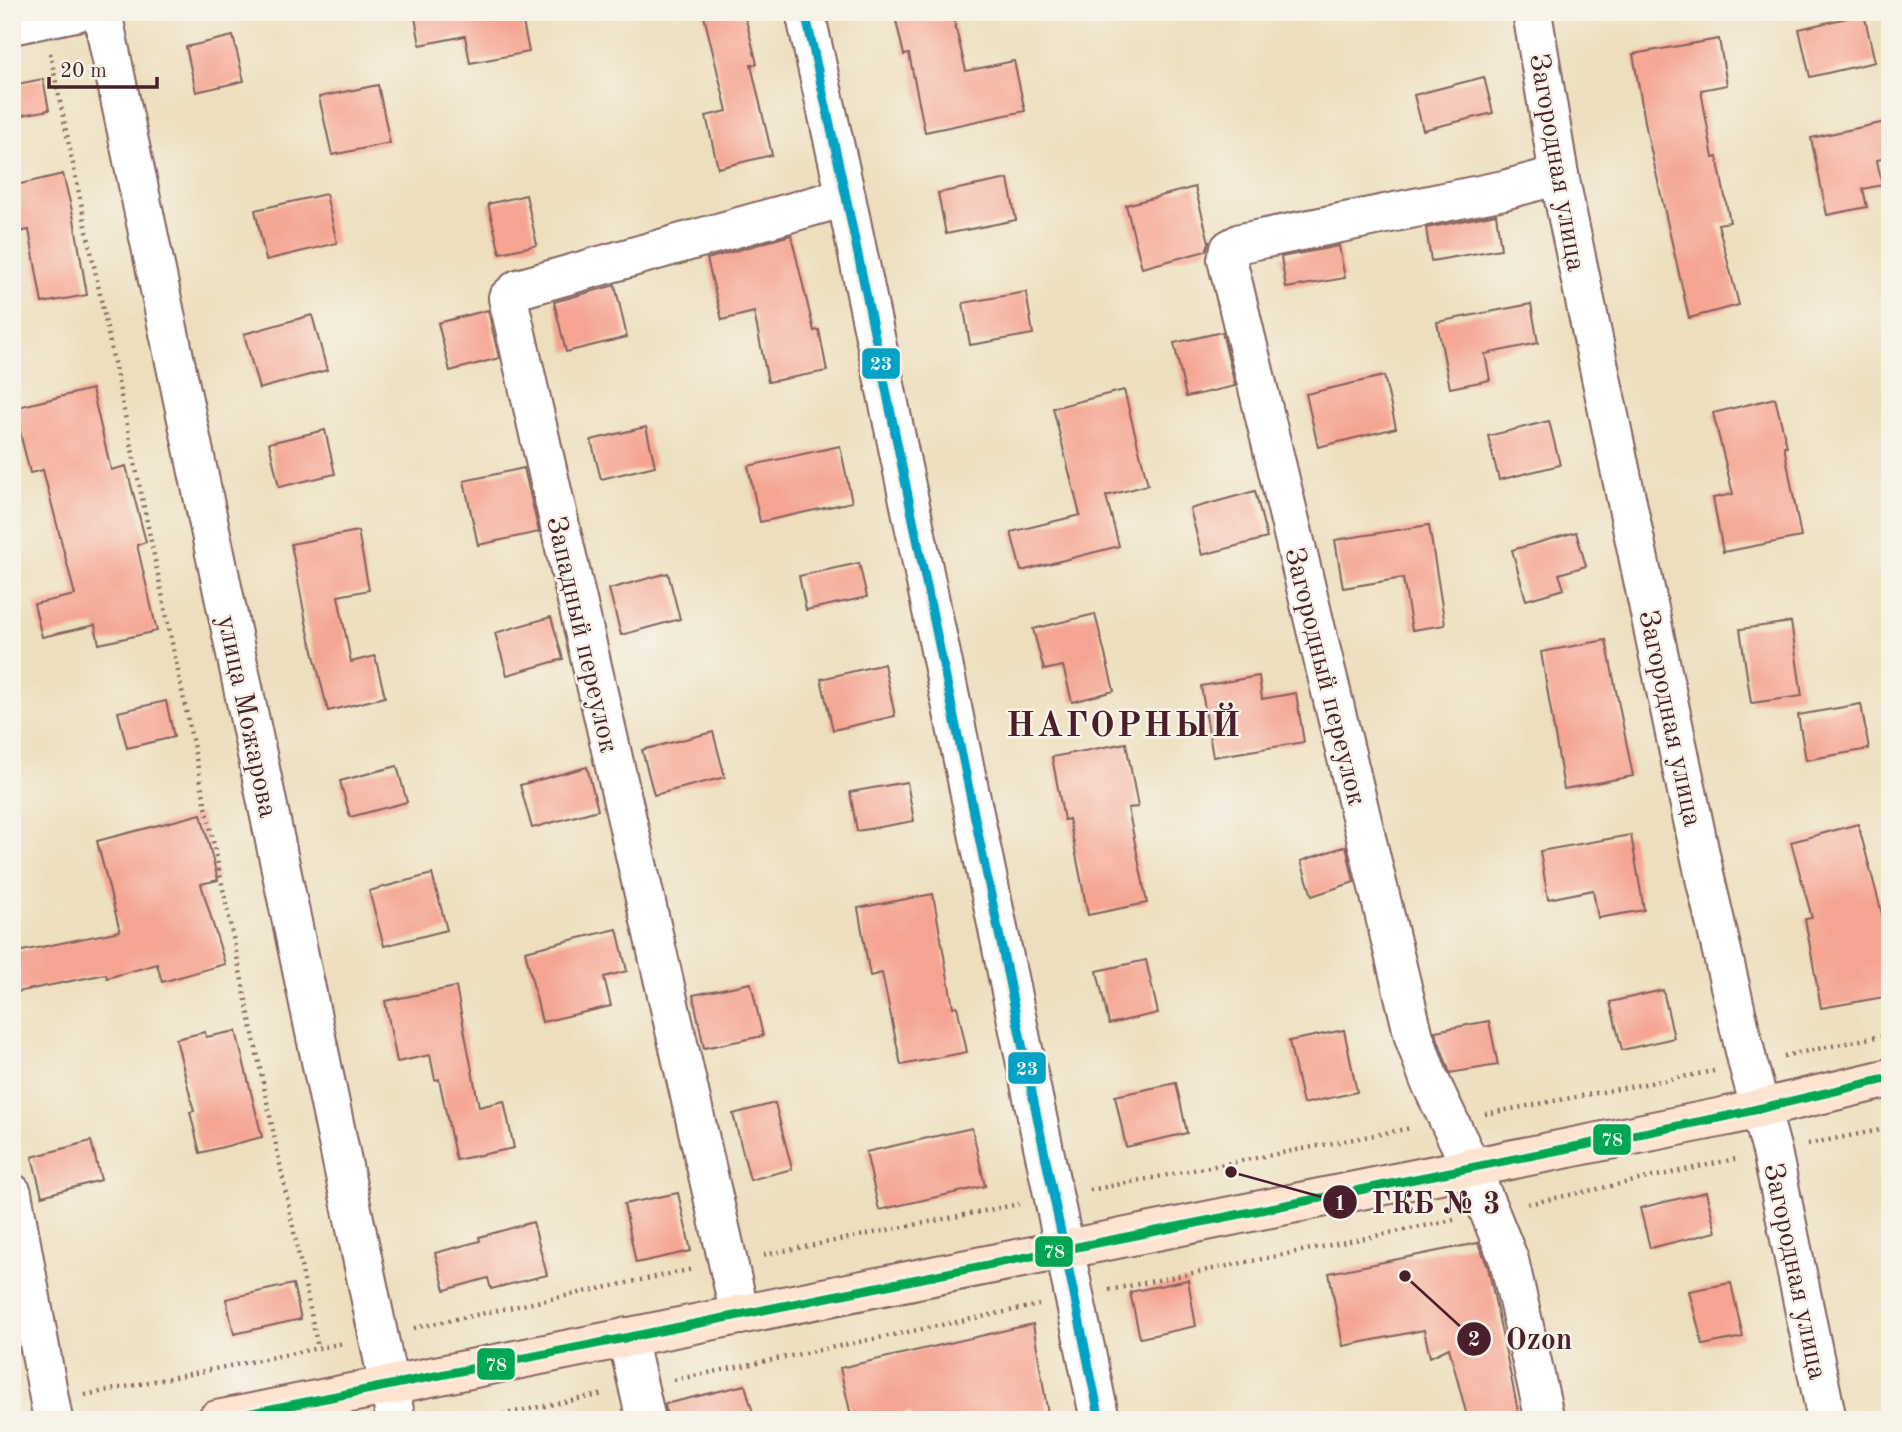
<svg xmlns="http://www.w3.org/2000/svg" width="1902" height="1432" viewBox="0 0 1902 1432" font-family="'Old Standard TT',serif">
<rect width="100%" height="100%" fill="#f7f3e8"/>
<filter id="ink" filterUnits="userSpaceOnUse"><feTurbulence type="fractalNoise" baseFrequency=".0143" numOctaves="2"/><feDisplacementMap in="SourceGraphic" scale="14" xChannelSelector="R" yChannelSelector="G"/><feConvolveMatrix kernelMatrix="1 2 1 2 8 2 1 2 1" color-interpolation-filters="sRGB"/></filter>
<filter id="wash" filterUnits="userSpaceOnUse"><feTurbulence type="fractalNoise" baseFrequency=".00686" numOctaves="4" result="noise"/><feDisplacementMap in="SourceGraphic" scale="28" xChannelSelector="R" yChannelSelector="G"/><feGaussianBlur stdDeviation="1.57" result="paint"/><feColorMatrix in="noise" values="0 0 0 0 0 0 0 0 0 0 0 0 0 0 0 0 0 1.4 0 .05"/><feComposite in="paint" operator="in"/></filter>
<g filter="url(#wash)">
<rect width="100%" height="100%" fill="#eddfbd"/>
<g id="blocks">
<g fill="#f5a492">
<polygon points="414,12 521,12 529,52 470,63 465,36 420,45"/>
<polygon points="703,12 744,12 757,64 751,65 772,155 718,168 706,116 727,111"/>
<polygon points="894,12 952,12 966,71 1014,61 1025,111 925,132 909,54 904,55"/>
<polygon points="1864,14 1875,62 1810,77 1799,29"/>
<polygon points="233,36 244,81 196,92 186,47"/>
<polygon points="1719,39 1727,85 1701,90 1713,158 1717,157 1730,222 1718,224 1739,305 1689,318 1647,133 1633,54"/>
<polygon points="1484,77 1493,113 1423,130 1414,95"/>
<polygon points="43,79 49,110 12,117 12,85"/>
<polygon points="378,85 390,143 332,155 319,97"/>
<polygon points="1890,121 1890,157 1877,160 1882,185 1863,189 1867,207 1827,215 1811,138"/>
<polygon points="63,174 74,219 87,295 42,303 29,230 12,233 12,186"/>
<polygon points="1008,179 1016,220 946,234 938,193"/>
<polygon points="1195,187 1209,242 1206,251 1142,268 1126,205"/>
<polygon points="326,194 337,243 266,260 255,210"/>
<polygon points="526,195 537,245 500,253 488,204"/>
<polygon points="1496,214 1501,249 1431,261 1426,228"/>
<polygon points="791,235 814,331 819,330 827,371 768,382 754,312 722,320 707,259"/>
<polygon points="1339,246 1345,278 1286,288 1281,257"/>
<polygon points="615,285 627,337 566,352 554,302"/>
<polygon points="1026,292 1033,334 970,345 963,303"/>
<polygon points="1531,304 1538,343 1485,354 1490,380 1450,388 1437,322"/>
<polygon points="488,310 499,358 450,371 438,323"/>
<polygon points="312,315 327,370 259,389 244,334"/>
<polygon points="1222,332 1235,386 1186,397 1174,343"/>
<polygon points="1384,376 1396,428 1318,447 1306,394"/>
<polygon points="92,389 111,470 126,466 146,542 137,545 157,631 99,644 95,625 42,637 34,604 75,595 43,470 30,473 14,408"/>
<polygon points="1124,390 1148,485 1106,496 1119,546 1021,571 1011,532 1080,515 1053,408"/>
<polygon points="1775,398 1787,446 1784,446 1801,537 1723,552 1713,498 1733,494 1713,413"/>
<polygon points="1549,421 1560,465 1499,480 1488,436"/>
<polygon points="646,427 655,466 601,479 591,440"/>
<polygon points="325,430 335,474 279,487 269,443"/>
<polygon points="840,446 852,502 760,522 748,466"/>
<polygon points="524,468 539,532 478,545 464,481"/>
<polygon points="1255,491 1267,538 1202,555 1190,509"/>
<polygon points="1429,525 1445,625 1412,630 1403,578 1343,588 1335,540"/>
<polygon points="358,531 369,590 338,596 351,662 375,656 385,697 328,711 307,627 291,544"/>
<polygon points="1576,532 1586,566 1559,574 1564,589 1526,600 1512,550"/>
<polygon points="859,563 867,597 806,610 799,576"/>
<polygon points="668,573 680,619 621,635 609,589"/>
<polygon points="1095,614 1114,691 1072,702 1063,666 1044,670 1033,629"/>
<polygon points="551,617 563,659 507,675 495,633"/>
<polygon points="1791,622 1802,696 1751,703 1740,629"/>
<polygon points="1606,640 1633,776 1564,789 1541,652"/>
<polygon points="884,664 895,716 833,730 821,679"/>
<polygon points="1259,676 1262,699 1296,693 1304,742 1213,757 1201,686"/>
<polygon points="166,701 174,737 127,748 118,712"/>
<polygon points="1861,704 1869,749 1806,760 1798,715"/>
<polygon points="713,732 725,777 654,795 642,750"/>
<polygon points="1126,743 1138,807 1128,808 1147,903 1088,915 1069,819 1064,820 1052,757"/>
<polygon points="397,766 407,802 350,817 340,781"/>
<polygon points="587,767 598,810 532,828 520,785"/>
<polygon points="907,782 914,821 857,831 850,792"/>
<polygon points="201,814 218,880 201,884 225,964 162,982 157,964 107,978 106,974 12,993 12,953 120,931 97,841"/>
<polygon points="1858,824 1883,917 1890,954 1890,996 1821,1008 1805,919 1812,918 1791,842"/>
<polygon points="1631,835 1644,910 1598,918 1593,890 1548,899 1540,851"/>
<polygon points="1346,846 1354,882 1312,896 1301,861"/>
<polygon points="432,874 447,930 384,946 369,891"/>
<polygon points="933,894 953,1007 957,1006 967,1052 901,1065 882,973 870,976 858,908"/>
<polygon points="617,929 627,971 604,977 611,1006 542,1022 525,951"/>
<polygon points="1146,960 1158,1013 1109,1024 1097,971"/>
<polygon points="751,983 763,1036 704,1048 693,995"/>
<polygon points="456,987 479,1107 504,1101 514,1148 456,1160 439,1079 435,1080 430,1055 397,1062 385,1001"/>
<polygon points="1663,990 1674,1038 1622,1050 1610,1002"/>
<polygon points="1489,1021 1498,1065 1450,1073 1435,1031"/>
<polygon points="1344,1030 1357,1092 1303,1104 1289,1041"/>
<polygon points="236,1031 262,1137 200,1153 190,1112 194,1111 176,1039 205,1032 206,1037"/>
<polygon points="1176,1083 1187,1133 1126,1147 1115,1096"/>
<polygon points="775,1103 792,1169 750,1180 733,1114"/>
<polygon points="972,1128 985,1186 879,1210 866,1152"/>
<polygon points="91,1141 101,1180 42,1196 32,1157"/>
<polygon points="1706,1192 1716,1232 1650,1248 1640,1208"/>
<polygon points="678,1193 691,1251 636,1263 624,1204"/>
<polygon points="533,1222 547,1275 491,1289 488,1278 445,1290 435,1253 480,1241 479,1237"/>
<polygon points="1478,1243 1488,1267 1520,1420 1468,1420 1449,1348 1430,1357 1424,1330 1343,1346 1329,1273"/>
<polygon points="1188,1280 1196,1326 1140,1338 1130,1292"/>
<polygon points="1731,1283 1743,1337 1703,1345 1689,1291"/>
<polygon points="293,1284 301,1319 234,1334 226,1299"/>
<polygon points="1033,1324 1049,1420 912,1420 911,1412 874,1420 852,1420 840,1368"/>
<polygon points="745,1385 755,1420 667,1420 665,1404"/>
</g>
</g>
</g>
<g filter="url(#ink)">
<use href="#blocks" fill-opacity="0" stroke="#83625e" stroke-width="2"/>
<g fill="none" stroke-linecap="round" stroke-linejoin="round">
<g stroke="#83625e" stroke-width="42">
<g id="street">
<polyline points="102,12 396,1420"/>
<polyline points="805,12 846,197 1100,1420"/>
<polyline points="1532,12 1559,175 1705,878 1748,1064 1772,1151 1827,1420"/>
<polyline points="12,25 76,12"/>
<polyline points="12,1193 53,1420"/>
<polyline points="740,1315 508,298 518,289 846,197"/>
<polyline points="627,1337 646,1420"/>
<polyline points="1545,1420 1509,1260 1471,1167 1429,1079 1414,1037 1227,259 1230,249 1241,243 1504,190 1559,175"/>
</g>
</g>
<g stroke="#83625e" stroke-width="42">
<polyline id="secondary" points="217,1420 1728,1116 1890,1078"/>
</g>
<g stroke="#83625e" stroke-width="4.5" stroke-dasharray="2 5" stroke-linecap="butt">
<polyline points="50,53 318,1348"/>
<polyline points="1784,1056 1890,1034"/>
<polyline points="1485,1114 1714,1071"/>
<polyline points="1808,1144 1890,1128"/>
<polyline points="1090,1190 1411,1128"/>
<polyline points="1528,1204 1735,1159"/>
<polyline points="764,1255 1019,1204"/>
<polyline points="1109,1290 1454,1220"/>
<polyline points="414,1328 693,1269"/>
<polyline points="674,1380 1039,1305"/>
<polyline points="85,1395 344,1343"/>
<polyline points="475,1420 604,1394"/>
</g>
<use href="#street" stroke="#fff" stroke-width="38"/>
<use href="#secondary" stroke="#fde4d1" stroke-width="38"/>
<g stroke="#f7f3e8" stroke-width="14">
<polyline id="bus-1" points="217,1420 1728,1116 1890,1078"/>
</g>
<g stroke="#f7f3e8" stroke-width="14">
<polyline id="bus-2" points="805,12 846,197 1100,1420"/>
</g>
<use href="#bus-1" stroke="#00a651" stroke-width="9"/>
<use href="#bus-2" stroke="#04a2c6" stroke-width="9"/>
</g>
</g>
<g text-anchor="middle" stroke-width="5" stroke-linejoin="round" paint-order="stroke">
<g font-size="28" fill="#4a1f2b" stroke="#f7f3e8">
<text transform="translate(1559 162) rotate(80)" y="10">Загородная улица</text>
<text transform="translate(584 634) rotate(77)" y="10">Западный переулок</text>
<text transform="translate(1327 676) rotate(76)" y="10">Загородный переулок</text>
<text transform="translate(249 716) rotate(78)" y="10">улица Можарова</text>
<text transform="translate(1672 718) rotate(78)" y="10">Загородная улица</text>
<text transform="translate(1797 1271) rotate(78)" y="10">Загородная улица</text>
</g>
<g font-size="35" font-weight="bold" letter-spacing="2" fill="#4a1f2b" stroke="#f7f3e8">
<text x="1124" y="736">НАГОРНЫЙ</text>
</g>
</g>
<path fill="none" stroke="#4a1f2b" stroke-width="2.5" d="M1231 1172L1340 1202M1405 1276L1474 1339"/>
<g fill="#4a1f2b" stroke="#f7f3e8" stroke-width="2.5">
<circle cx="1231" cy="1172" r="7"/>
<circle cx="1405" cy="1276" r="7"/>
<circle cx="1340" cy="1202" r="18"/>
<circle cx="1474" cy="1339" r="18"/>
</g>
<g font-size="21" text-anchor="middle" font-weight="bold" fill="#fff">
<text x="1340" y="1210">1</text>
<text x="1474" y="1346">2</text>
</g>
<g font-size="30" text-anchor="middle" font-weight="bold" fill="#4a1f2b" stroke="#f7f3e8" stroke-width="5" stroke-linejoin="round" paint-order="stroke">
<text x="1436" y="1213">ГКБ № 3</text>
<text x="1539" y="1349">Ozon</text>
</g>
<g stroke="#f7f3e8" stroke-width="2.5">
<rect x="861" y="347" width="40" height="33" rx="7" fill="#04a2c6"/>
<rect x="1007" y="1051" width="40" height="34" rx="7" fill="#04a2c6"/>
<rect x="1592" y="1123" width="40" height="33" rx="7" fill="#00a651"/>
<rect x="1034" y="1235" width="40" height="33" rx="7" fill="#00a651"/>
<rect x="476" y="1347" width="40" height="34" rx="7" fill="#00a651"/>
</g>
<g font-size="19" text-anchor="middle" font-weight="bold" fill="#fff">
<text x="881" y="370">23</text>
<text x="1027" y="1075">23</text>
<text x="1612" y="1146">78</text>
<text x="1054" y="1258">78</text>
<text x="496" y="1371">78</text>
</g>
<rect width="1902" height="1432" fill="none" stroke="#f7f3e8" stroke-width="42"/>
<path d="M49 77v10h108v-10" fill="none" stroke="#4a1f2b" stroke-width="3.5"/>
<text x="60" y="77" font-size="21" fill="#4a1f2b" stroke="#f7f3e8" stroke-width="5" paint-order="stroke">20 m</text>
</svg>
